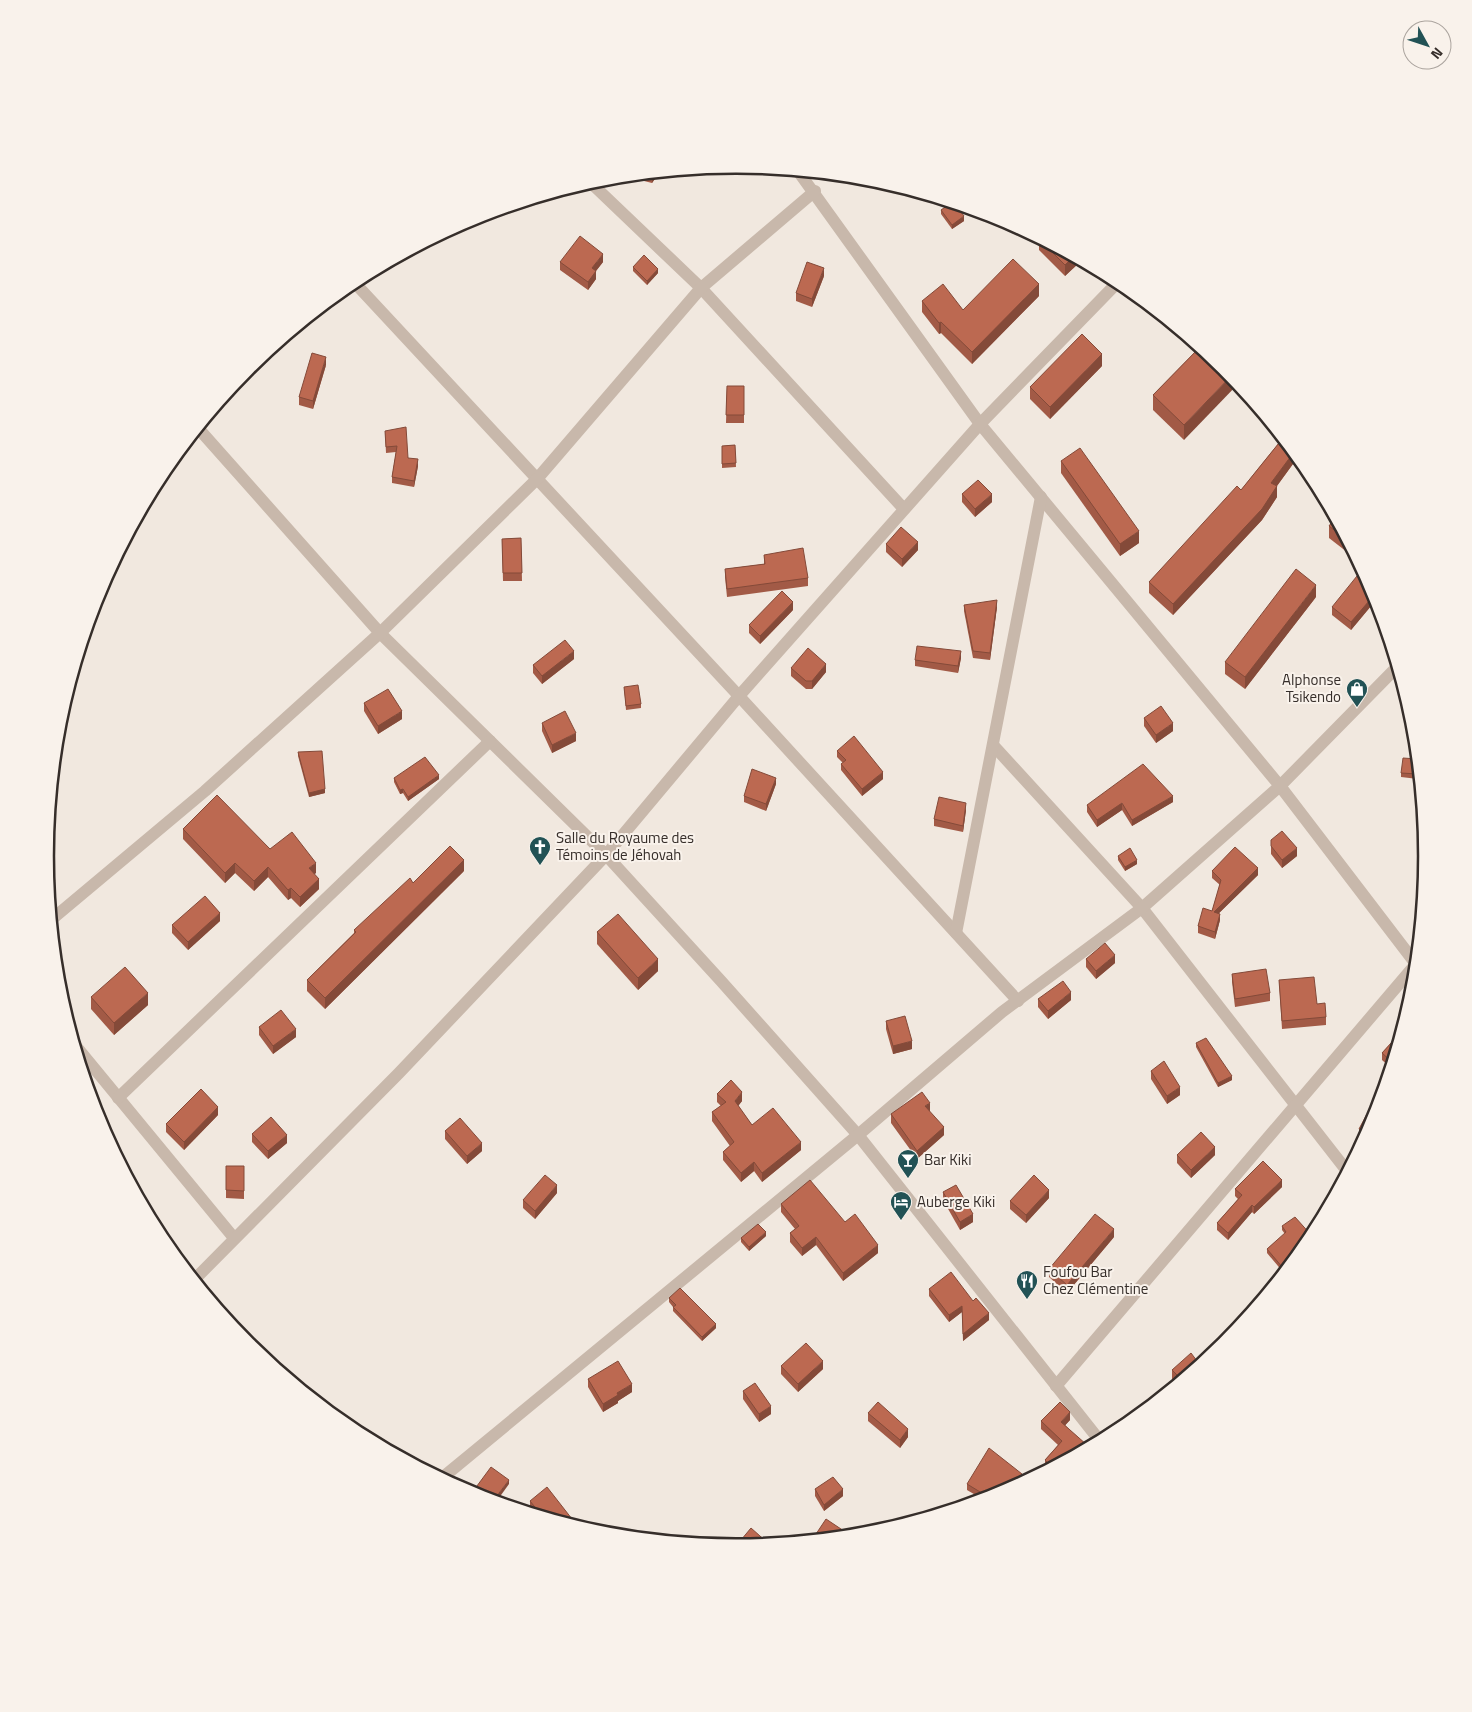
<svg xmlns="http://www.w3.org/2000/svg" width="1472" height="1712" viewBox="0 0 1472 1712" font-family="'Titillium Web',sans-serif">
<rect width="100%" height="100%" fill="#f1e8df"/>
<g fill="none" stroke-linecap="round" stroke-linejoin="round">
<g stroke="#c8b8ab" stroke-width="12">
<polyline points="798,171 980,424 1280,786 1416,964"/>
<polyline points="590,182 701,288 904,509"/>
<polyline points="353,281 739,696 1018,1001"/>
<polyline points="198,428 380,633 606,855 721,981 858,1135 1100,1441"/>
<polyline points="993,745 1142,908 1347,1171"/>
<polyline points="51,920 205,791 380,633 537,479 701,288 815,191"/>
<polyline points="956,933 1041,497"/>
<polyline points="75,1045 234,1238"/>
<polyline points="118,1098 490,741"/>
<polyline points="194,1280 399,1073 606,855 739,696 980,424 1119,281"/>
<polyline points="1056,1386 1416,964"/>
<polyline points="442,1478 858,1135 1002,1012 1142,908 1280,786 1397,667"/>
</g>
</g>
<g fill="#a25a46">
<polygon points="659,173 652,183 636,179 636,175"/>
<polygon points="941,210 964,221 952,229 941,214"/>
<polygon points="1039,239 1040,239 1081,261 1065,276 1039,250"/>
<polygon points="560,262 603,262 596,271 596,279 588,290 560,270"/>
<polygon points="633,267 658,273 647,285 633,271"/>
<polygon points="824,276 812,307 796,301 796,293"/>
<polygon points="1039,296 972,364 941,333 939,334 922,312 922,301 963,310"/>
<polygon points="1200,347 1184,440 1153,410 1153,395"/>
<polygon points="257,360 254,373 245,371 248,367"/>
<polygon points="326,365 313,409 299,405 299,397"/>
<polygon points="1102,366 1050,419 1030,399 1030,387"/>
<polygon points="727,386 744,386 744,423 726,423"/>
<polygon points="385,431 408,458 418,466 414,487 392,483 392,477 396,452 386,453"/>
<polygon points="1283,438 1298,457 1277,486 1277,497 1262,520 1173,615 1149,593 1149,582 1241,490"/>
<polygon points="735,445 736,467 722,468 722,446"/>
<polygon points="1061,461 1139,543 1120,556 1061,473"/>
<polygon points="962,494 992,502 975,517 962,502"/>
<polygon points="1335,518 1351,547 1347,552 1329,538 1329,526"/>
<polygon points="521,538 522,581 503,581 502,539"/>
<polygon points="886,544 918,550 902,567 886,552"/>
<polygon points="764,555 808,578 808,586 727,597 725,577 725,569 764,564"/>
<polygon points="1316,597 1245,689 1225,674 1225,662"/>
<polygon points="1376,598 1376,600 1351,630 1332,615 1332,607"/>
<polygon points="964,605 997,607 990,660 973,658 964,611"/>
<polygon points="793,610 760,644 749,633 749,625"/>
<polygon points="961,658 958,673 915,666 915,660"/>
<polygon points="574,659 542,684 533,673 533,665"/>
<polygon points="791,668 826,672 812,689 806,689 791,676"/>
<polygon points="624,687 641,704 641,708 626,710"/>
<polygon points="364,703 402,719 378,734 364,711"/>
<polygon points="1144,718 1173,731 1156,743 1144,726"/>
<polygon points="542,723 576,741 552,753 542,731"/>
<polygon points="837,751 883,779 862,796 841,770 841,764 843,763 837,757"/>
<polygon points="298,752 325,793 309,797 298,756"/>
<polygon points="1417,759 1418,770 1418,779 1401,777 1401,773"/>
<polygon points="394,778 439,779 408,801 403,793 400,794 394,782"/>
<polygon points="776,784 766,811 744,802 744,796"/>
<polygon points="1173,802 1132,826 1122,810 1097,827 1087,812 1087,805"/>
<polygon points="966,810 963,832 934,826 934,819"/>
<polygon points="183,829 270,849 316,873 314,874 319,889 300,907 291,898 288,900 268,877 254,891 235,873 225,883 183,839"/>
<polygon points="1271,840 1297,856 1282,868 1271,854"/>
<polygon points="1118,856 1137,864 1125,871 1118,860"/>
<polygon points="464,871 325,1009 307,991 307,980 354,933 354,930"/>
<polygon points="1212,871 1258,875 1219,913 1220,920 1215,939 1198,933 1198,926 1212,911 1220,885 1212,878"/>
<polygon points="220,921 188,950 172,933 172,925"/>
<polygon points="597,932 658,971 638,990 597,944"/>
<polygon points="1086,959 1115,963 1096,979 1086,967"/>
<polygon points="1232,974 1270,993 1270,1001 1235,1007 1232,982"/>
<polygon points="1279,980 1317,1004 1326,1017 1326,1025 1282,1029"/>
<polygon points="91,997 148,1005 114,1035 91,1009"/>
<polygon points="1038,999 1071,1000 1048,1019 1038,1007"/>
<polygon points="886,1021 912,1049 893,1054 886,1029"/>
<polygon points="259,1027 296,1037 273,1054 259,1035"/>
<polygon points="1401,1032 1390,1067 1382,1060 1382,1053"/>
<polygon points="1196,1043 1232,1080 1218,1087 1196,1047"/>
<polygon points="1151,1071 1180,1095 1167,1104 1151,1079"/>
<polygon points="717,1094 742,1101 738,1106 752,1125 801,1150 762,1182 754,1171 741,1182 723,1160 723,1152 730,1146 712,1121 712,1112 721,1106 717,1102"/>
<polygon points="929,1111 944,1135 917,1159 891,1123 891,1114 930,1111"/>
<polygon points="218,1115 184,1150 166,1132 166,1124"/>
<polygon points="1374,1121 1366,1137 1359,1133 1359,1129"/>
<polygon points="445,1131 482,1151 467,1164 445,1139"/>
<polygon points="252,1134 287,1143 268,1159 252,1142"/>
<polygon points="1177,1155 1215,1155 1191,1178 1177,1163"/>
<polygon points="226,1166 244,1166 244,1199 226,1198"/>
<polygon points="1282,1187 1254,1214 1252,1212 1228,1240 1217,1230 1217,1223 1238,1199 1235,1196 1235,1189"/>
<polygon points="943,1192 973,1222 960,1230 943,1200"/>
<polygon points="557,1193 535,1219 523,1208 523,1200"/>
<polygon points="1049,1198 1026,1223 1010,1209 1010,1201"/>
<polygon points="781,1204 845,1222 878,1253 843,1281 816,1245 802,1256 790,1242 790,1233 795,1229 781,1212"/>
<polygon points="1282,1226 1310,1240 1289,1266 1283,1272 1267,1253 1267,1249 1285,1234 1282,1230"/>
<polygon points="766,1236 749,1251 741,1242 741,1238"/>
<polygon points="1114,1237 1067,1293 1049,1277 1049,1269"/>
<polygon points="929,1289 973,1301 989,1320 963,1341 962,1312 949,1322 929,1296"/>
<polygon points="669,1298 716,1328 702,1341 673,1311 673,1307 669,1302"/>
<polygon points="1200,1365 1175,1385 1172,1382 1172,1370"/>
<polygon points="781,1366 823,1369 798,1392 781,1374"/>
<polygon points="588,1379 632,1392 618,1401 618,1403 603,1412 588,1387"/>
<polygon points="743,1391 771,1414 759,1422 743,1399"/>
<polygon points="868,1413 908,1437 900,1448 868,1421"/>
<polygon points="1070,1420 1065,1425 1087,1448 1047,1470 1045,1468 1045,1460 1058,1445 1041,1429 1041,1421"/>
<polygon points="1022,1479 1000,1494 984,1500 967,1490 967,1484"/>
<polygon points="815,1489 843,1496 824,1511 815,1496"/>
<polygon points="530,1501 572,1525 534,1513 530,1509"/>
<polygon points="741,1540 769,1544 744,1546 741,1544"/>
</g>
<g fill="#844a39">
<polygon points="656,173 659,173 652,183 652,179"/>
<polygon points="964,216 964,221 952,229 952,225"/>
<polygon points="603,254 603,262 592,276 592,268"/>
<polygon points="1073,257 1081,261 1065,276 1065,265"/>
<polygon points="824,268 824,276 812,307 812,299"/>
<polygon points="658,269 658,273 647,285 647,281"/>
<polygon points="596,271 596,279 588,290 588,282"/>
<polygon points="1039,284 1039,296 972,364 972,352"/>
<polygon points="941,322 941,333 939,334 939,323"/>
<polygon points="1102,354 1102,366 1050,419 1050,407"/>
<polygon points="326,357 326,365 313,409 313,401"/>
<polygon points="257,360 254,373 254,362"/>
<polygon points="1231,376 1238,384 1184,440 1184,425"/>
<polygon points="1294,452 1298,457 1271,494 1271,483"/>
<polygon points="418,459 418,466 414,487 414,481"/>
<polygon points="1277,486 1277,497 1262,520 1173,615 1173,604"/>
<polygon points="992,494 992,502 975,517 975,509"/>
<polygon points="1139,531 1139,543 1120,556 1120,544"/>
<polygon points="1347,541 1351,547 1347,552"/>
<polygon points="918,542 918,550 902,567 902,559"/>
<polygon points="1316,585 1316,597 1245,689 1245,677"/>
<polygon points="1375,594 1376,600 1351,630 1351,622"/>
<polygon points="997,600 997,607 990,660 990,653"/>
<polygon points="793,602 793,610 760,644 760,636"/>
<polygon points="574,651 574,659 542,684 542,676"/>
<polygon points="961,651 961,658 958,673 958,666"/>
<polygon points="826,664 826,672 812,689 812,681"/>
<polygon points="402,711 402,719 378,734 378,726"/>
<polygon points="1173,723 1173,731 1156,743 1156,735"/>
<polygon points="576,733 576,741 552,753 552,745"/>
<polygon points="883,772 883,779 862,796 862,789"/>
<polygon points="439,775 439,779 408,801 408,797"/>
<polygon points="776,778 776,784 766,811 766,804"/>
<polygon points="325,789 325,793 309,797 309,793"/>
<polygon points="403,789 403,793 400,794 400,790"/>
<polygon points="1173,796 1173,802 1132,826 1132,820"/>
<polygon points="966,803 966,810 963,832 963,826"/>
<polygon points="1122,803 1122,810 1097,827 1097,820"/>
<polygon points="1297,848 1297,856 1282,868 1282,860"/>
<polygon points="464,860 464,871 325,1009 325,998"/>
<polygon points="1137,860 1137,864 1125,871 1125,867"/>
<polygon points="235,863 235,873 225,883 225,873"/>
<polygon points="316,863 316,873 309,878 309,868"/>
<polygon points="268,867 268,877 254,891 254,881"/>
<polygon points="1258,868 1258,875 1214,918 1214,912"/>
<polygon points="319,879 319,889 300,907 300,897"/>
<polygon points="55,881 55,889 49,895 48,887"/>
<polygon points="291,888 291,898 288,900 288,890"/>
<polygon points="220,913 220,921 188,950 188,942"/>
<polygon points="1220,914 1220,920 1215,939 1215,932"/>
<polygon points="1115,955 1115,963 1096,979 1096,971"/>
<polygon points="658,959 658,971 638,990 638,978"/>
<polygon points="1071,992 1071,1000 1048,1019 1048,1011"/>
<polygon points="148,993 148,1005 114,1035 114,1023"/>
<polygon points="296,1029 296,1037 273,1054 273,1046"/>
<polygon points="912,1041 912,1049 893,1054 893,1046"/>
<polygon points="1232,1076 1232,1080 1218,1087 1218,1083"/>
<polygon points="1180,1087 1180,1095 1167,1104 1167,1096"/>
<polygon points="742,1092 742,1101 735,1110 735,1101"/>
<polygon points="930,1103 930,1111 925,1114 925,1106"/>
<polygon points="218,1107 218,1115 184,1150 184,1142"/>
<polygon points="944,1127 944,1135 917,1159 917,1151"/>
<polygon points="287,1135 287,1143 268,1159 268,1151"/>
<polygon points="801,1142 801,1150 762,1182 762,1173"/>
<polygon points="482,1143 482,1151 467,1164 467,1156"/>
<polygon points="1215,1147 1215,1155 1191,1178 1191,1170"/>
<polygon points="754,1162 754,1171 741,1182 741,1173"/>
<polygon points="1282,1180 1282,1187 1254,1214 1254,1207"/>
<polygon points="557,1185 557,1193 535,1219 535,1211"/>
<polygon points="1049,1190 1049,1198 1026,1223 1026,1215"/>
<polygon points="1252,1205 1252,1212 1228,1240 1228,1233"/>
<polygon points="973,1214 973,1222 960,1230 960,1222"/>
<polygon points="1114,1229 1114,1237 1067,1293 1067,1285"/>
<polygon points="766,1232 766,1236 749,1251 749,1247"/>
<polygon points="816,1237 816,1245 802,1256 802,1248"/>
<polygon points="878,1245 878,1253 843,1281 843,1273"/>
<polygon points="1301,1252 1289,1266 1283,1272 1283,1268"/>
<polygon points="962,1306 962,1312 949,1322 949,1315"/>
<polygon points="989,1313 989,1320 963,1341 963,1334"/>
<polygon points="716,1324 716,1328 702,1341 702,1337"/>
<polygon points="823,1361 823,1369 798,1392 798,1384"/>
<polygon points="632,1384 632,1392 618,1401 618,1403 603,1412 603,1404 617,1393"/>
<polygon points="771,1406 771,1414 759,1422 759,1414"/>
<polygon points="1070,1412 1070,1420 1061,1430 1061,1422"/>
<polygon points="908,1429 908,1437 900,1448 900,1440"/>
<polygon points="1022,1474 1022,1479 1017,1485 1010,1489"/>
<polygon points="509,1480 509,1484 496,1502 493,1501"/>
<polygon points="843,1489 843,1496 824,1511 824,1505"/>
<polygon points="572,1519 572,1525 567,1523"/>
</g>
<g fill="#bc6951" stroke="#844a39">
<polygon points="656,173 652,179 637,175"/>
<polygon points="951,203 955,204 964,216 952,225 941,210"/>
<polygon points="580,236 603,254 592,268 596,271 588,282 560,262"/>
<polygon points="1039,239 1040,239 1073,257 1065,265"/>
<polygon points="644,255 658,269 647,281 633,267"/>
<polygon points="1013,259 1039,284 972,352 941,322 939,323 922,301 943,284 963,310"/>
<polygon points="807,262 824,268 812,299 796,293"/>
<polygon points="1082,334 1102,354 1050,407 1030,387"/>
<polygon points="1200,347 1225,368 1231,376 1184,425 1153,395"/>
<polygon points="312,353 326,357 313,401 299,397"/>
<polygon points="727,386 744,386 744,415 726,415"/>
<polygon points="406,427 408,458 418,459 414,481 392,477 397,446 386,447 385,431"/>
<polygon points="1283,438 1294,452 1271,483 1277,486 1262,509 1173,604 1149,582 1237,486 1241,490"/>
<polygon points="735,445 736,463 722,464 722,446"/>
<polygon points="1080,448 1139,531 1120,544 1061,461"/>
<polygon points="978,480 992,494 975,509 962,494"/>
<polygon points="1335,518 1347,540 1329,526"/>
<polygon points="901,527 918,542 902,559 886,544"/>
<polygon points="521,538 522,573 503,573 502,539"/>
<polygon points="803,548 808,578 727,589 725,569 765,564 764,555"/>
<polygon points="1296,569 1316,585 1245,677 1225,662"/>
<polygon points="1357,576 1373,589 1375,594 1351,622 1332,607"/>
<polygon points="782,591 793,602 760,636 749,625"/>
<polygon points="997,600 990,653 973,651 964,605"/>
<polygon points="565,640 574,651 542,676 533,665"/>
<polygon points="917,646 961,651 958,666 915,660"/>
<polygon points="808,648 826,664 812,681 806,681 791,668"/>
<polygon points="638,685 641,704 626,706 624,687"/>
<polygon points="388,689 402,711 378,726 364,703"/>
<polygon points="1161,706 1173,723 1156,735 1144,718"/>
<polygon points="565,711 576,733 552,745 542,723"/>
<polygon points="854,736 883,772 862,789 841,764 846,760 837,751"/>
<polygon points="322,751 325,789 309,793 298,752"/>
<polygon points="425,757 439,775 408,797 403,789 400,790 394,778"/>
<polygon points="1403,758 1417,759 1418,767 1418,774 1401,773"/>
<polygon points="1143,764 1173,796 1132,820 1122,803 1097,820 1087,805"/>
<polygon points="752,769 776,778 766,804 744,796"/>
<polygon points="217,795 270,849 292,832 316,863 309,868 319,879 300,897 291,888 288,890 268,867 254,881 235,863 225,873 183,829"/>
<polygon points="939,797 966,803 963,826 934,819"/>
<polygon points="1282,831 1297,848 1282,860 1271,846 1271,840"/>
<polygon points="450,846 464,860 325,998 307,980 356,932 354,930 410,878 413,883"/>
<polygon points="1235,847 1258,868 1214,912 1220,914 1215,932 1198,926 1203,908 1212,911 1221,880 1212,871"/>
<polygon points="1130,848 1137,860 1125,867 1118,856"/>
<polygon points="46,870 55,881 48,887"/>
<polygon points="205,896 220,913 188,942 172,925"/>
<polygon points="618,914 658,959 638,978 597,932"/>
<polygon points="1105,943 1115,955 1096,971 1086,959"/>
<polygon points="125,967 148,993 114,1023 91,997"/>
<polygon points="1266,969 1270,993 1235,999 1232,974"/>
<polygon points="1314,977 1317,1004 1325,1003 1326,1017 1282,1021 1279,980"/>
<polygon points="1063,981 1071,992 1048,1011 1038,999"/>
<polygon points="281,1010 296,1029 273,1046 259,1027"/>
<polygon points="905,1016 912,1041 893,1046 886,1021"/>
<polygon points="1401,1032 1392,1062 1382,1053"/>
<polygon points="1206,1038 1232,1076 1218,1083 1196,1043"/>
<polygon points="1164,1061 1180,1087 1167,1096 1151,1071"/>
<polygon points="731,1080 742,1092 735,1101 752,1125 773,1108 801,1142 762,1173 754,1162 741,1173 723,1152 734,1142 712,1112 726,1102 717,1094"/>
<polygon points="201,1089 218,1107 184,1142 166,1124"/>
<polygon points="922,1092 930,1103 925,1106 944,1127 917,1151 891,1114"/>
<polygon points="1367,1114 1375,1118 1367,1133 1359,1129"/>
<polygon points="271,1117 287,1135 268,1151 252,1134"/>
<polygon points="460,1118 482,1143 467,1156 445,1131"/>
<polygon points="1201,1132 1215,1147 1191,1170 1177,1155"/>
<polygon points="1263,1161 1282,1180 1254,1207 1252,1205 1228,1233 1217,1223 1242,1195 1235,1189"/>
<polygon points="226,1166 244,1166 244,1191 226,1190"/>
<polygon points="545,1175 557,1185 535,1211 523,1200"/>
<polygon points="1034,1175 1049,1190 1026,1215 1010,1201"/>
<polygon points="810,1180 845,1222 855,1214 878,1245 843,1273 816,1237 802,1248 790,1233 799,1226 781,1204"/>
<polygon points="956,1185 973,1214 960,1222 943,1192"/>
<polygon points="1095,1214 1114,1229 1067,1285 1049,1269"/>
<polygon points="1295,1217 1312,1236 1310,1240 1301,1252 1283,1268 1267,1249 1286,1232 1282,1226"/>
<polygon points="758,1224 766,1232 749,1247 741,1238"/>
<polygon points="951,1272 973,1301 976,1298 989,1313 963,1334 962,1306 949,1315 929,1289"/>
<polygon points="680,1288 716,1324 702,1337 673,1307 676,1305 669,1298"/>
<polygon points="806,1343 823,1361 798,1384 781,1366"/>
<polygon points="1191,1353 1200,1365 1182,1380 1172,1370"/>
<polygon points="618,1361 632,1384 617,1393 618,1395 603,1404 588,1379"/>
<polygon points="755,1383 771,1406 759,1414 743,1391"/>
<polygon points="878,1402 908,1429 900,1440 868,1413"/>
<polygon points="1060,1402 1070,1412 1061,1422 1087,1445 1081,1451 1052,1467 1045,1460 1062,1441 1041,1421"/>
<polygon points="989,1448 1022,1474 1010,1489 1000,1494 990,1498 967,1484"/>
<polygon points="491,1467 509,1480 493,1501 471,1494"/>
<polygon points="833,1477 843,1489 824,1505 815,1489"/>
<polygon points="547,1487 572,1519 567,1523 542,1516 530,1501"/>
<polygon points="826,1519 844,1531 849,1536 812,1540"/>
<polygon points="751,1528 769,1544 749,1546 741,1540"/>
</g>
<defs>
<g id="shop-pin" transform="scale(1.125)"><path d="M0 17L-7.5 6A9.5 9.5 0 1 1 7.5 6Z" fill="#225255" stroke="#f9f2eb"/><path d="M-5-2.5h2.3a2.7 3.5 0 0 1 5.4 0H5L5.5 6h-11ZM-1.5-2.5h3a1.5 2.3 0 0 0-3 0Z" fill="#fff"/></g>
<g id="church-pin" transform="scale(1.125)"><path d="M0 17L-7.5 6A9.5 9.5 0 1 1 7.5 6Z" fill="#225255" stroke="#f9f2eb"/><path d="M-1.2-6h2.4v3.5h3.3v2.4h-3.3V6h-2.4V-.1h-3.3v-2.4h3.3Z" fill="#fff"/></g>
<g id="bar-pin" transform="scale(1.125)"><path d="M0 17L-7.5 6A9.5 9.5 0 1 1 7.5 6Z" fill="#225255" stroke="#f9f2eb"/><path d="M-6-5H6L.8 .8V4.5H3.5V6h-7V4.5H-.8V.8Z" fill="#fff"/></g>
<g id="hotel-pin" transform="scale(1.125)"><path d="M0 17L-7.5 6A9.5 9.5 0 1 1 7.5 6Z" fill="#225255" stroke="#f9f2eb"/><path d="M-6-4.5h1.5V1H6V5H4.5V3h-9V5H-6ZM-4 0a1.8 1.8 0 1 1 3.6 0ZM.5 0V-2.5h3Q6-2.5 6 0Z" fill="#fff"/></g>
<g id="restaurant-pin" transform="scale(1.125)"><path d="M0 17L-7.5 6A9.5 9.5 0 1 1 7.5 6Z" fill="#225255" stroke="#f9f2eb"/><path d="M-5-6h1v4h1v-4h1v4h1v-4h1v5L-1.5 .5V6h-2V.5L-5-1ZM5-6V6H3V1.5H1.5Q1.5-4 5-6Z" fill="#fff"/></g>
</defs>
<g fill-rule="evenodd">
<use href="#shop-pin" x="1357" y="689"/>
<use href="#church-pin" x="540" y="847"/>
<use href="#bar-pin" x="908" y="1160"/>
<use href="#hotel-pin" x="901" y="1202"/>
<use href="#restaurant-pin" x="1027" y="1281"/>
</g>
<g text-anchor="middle" stroke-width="4" stroke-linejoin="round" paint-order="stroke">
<g font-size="15" fill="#362e2a" stroke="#f9f2eb" text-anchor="start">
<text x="1341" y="685" text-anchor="end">Alphonse<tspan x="1341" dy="17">Tsikendo</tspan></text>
<text x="556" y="843">Salle du Royaume des<tspan x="556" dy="17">Témoins de Jéhovah</tspan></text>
<text x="924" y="1165">Bar Kiki</text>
<text x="917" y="1207">Auberge Kiki</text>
<text x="1043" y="1277">Foufou Bar<tspan x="1043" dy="17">Chez Clémentine</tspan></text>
</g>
</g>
<path d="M0 0H1472V1712H0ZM54 856a682 682 0 1 1 1364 0a682 682 0 1 1-1364 0Z" fill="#f9f2eb" fill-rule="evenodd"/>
<path fill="none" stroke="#362e2a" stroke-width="2.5" d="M54 856a682 682 0 1 1 1364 0a682 682 0 1 1-1364 0Z"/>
<g transform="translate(1427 45) rotate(130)"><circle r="24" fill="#f9f2eb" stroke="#aba49e"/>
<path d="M0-4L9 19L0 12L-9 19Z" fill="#225255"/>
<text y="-8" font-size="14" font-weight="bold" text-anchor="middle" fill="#362e2a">N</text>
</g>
</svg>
